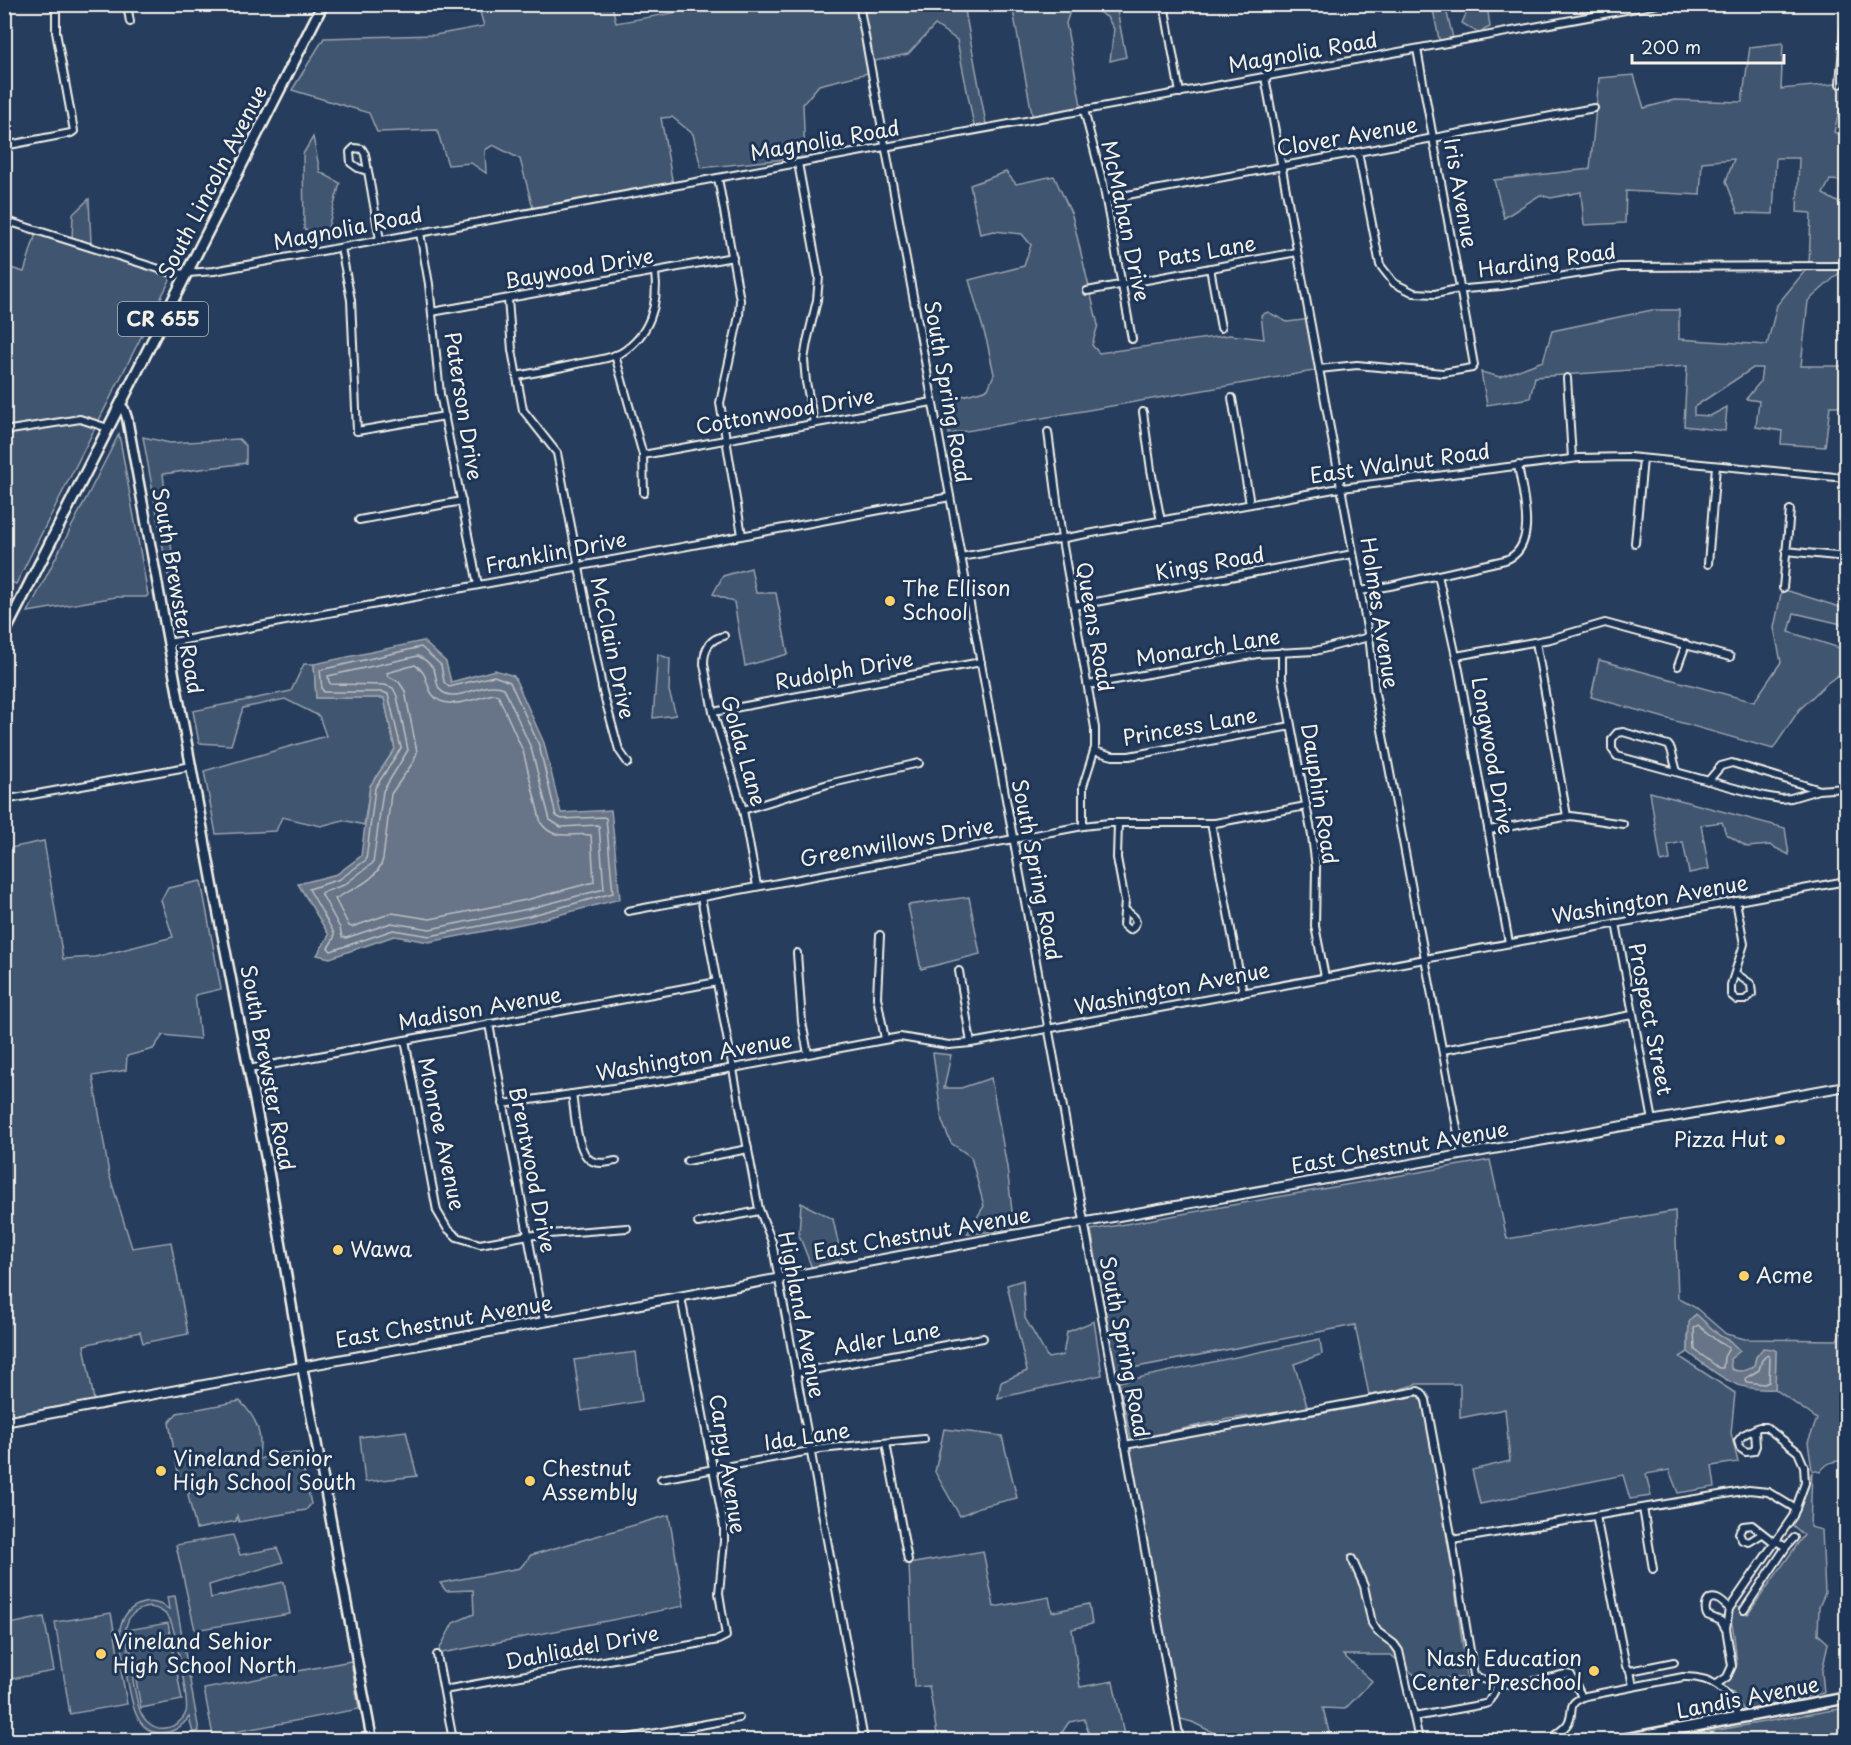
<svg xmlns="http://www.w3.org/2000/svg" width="1851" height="1745" viewBox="0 0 1851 1745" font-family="'Playpen Sans',sans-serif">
<rect width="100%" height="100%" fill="#263d5d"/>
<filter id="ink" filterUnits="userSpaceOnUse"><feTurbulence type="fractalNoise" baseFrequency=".0167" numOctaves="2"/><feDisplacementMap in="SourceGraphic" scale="12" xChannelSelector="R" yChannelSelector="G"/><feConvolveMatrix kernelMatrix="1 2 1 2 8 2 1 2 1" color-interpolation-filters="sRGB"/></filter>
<g filter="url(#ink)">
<g fill="#40546f" stroke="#9aa2ac" stroke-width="1.5" fill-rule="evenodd">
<polygon points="860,4 862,13 892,5 964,5 987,129 975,131 957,40 935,25 908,54 870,62 872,72 819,85 803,104 805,157 701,168 693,134 672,117 661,118 673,185 534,212 520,159 493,145 485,150 486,173 471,163 448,165 437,130 377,132 369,113 292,90 324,38 435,35 484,26 478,5 612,5 616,23 679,12 678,5"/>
<polygon points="1012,5 1116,5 1126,57 1110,61 1114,29 1107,17 1088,6 1071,8 1066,23 1082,111 1033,120"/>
<polygon points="1432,5 1445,5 1454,42 1440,44"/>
<polygon points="1470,5 1487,5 1490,27 1478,33 1462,23"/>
<polygon points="1783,43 1781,89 1846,83 1846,110 1840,108 1834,132 1846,138 1846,172 1843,181 1830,180 1823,194 1846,207 1846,267 1808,301 1801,366 1844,366 1846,406 1830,406 1825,447 1781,444 1782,431 1756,427 1759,401 1746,399 1760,382 1762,368 1753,368 1694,407 1694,415 1710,416 1727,407 1725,431 1684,426 1687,366 1535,377 1530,398 1487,405 1481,372 1500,377 1543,361 1552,331 1652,310 1679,310 1679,339 1767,345 1777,305 1809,266 1811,213 1797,212 1799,158 1776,158 1773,214 1738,213 1726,181 1734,159 1702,162 1700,195 1626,191 1625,223 1584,225 1581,192 1551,198 1540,195 1504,218 1494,180 1590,169 1599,78 1634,75 1644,108 1674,100 1742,102 1750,47"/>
<polygon points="313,137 320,172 340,183 326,235 304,229 303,154"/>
<polygon points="1006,172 1016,184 1054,176 1072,215 1098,325 1092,345 1099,353 1230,335 1264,339 1261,315 1268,312 1287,322 1311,319 1320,370 949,434 944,401 988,389 994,374 987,342 969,280 1024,266 1031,245 1022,234 994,231 980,234 970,185"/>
<polygon points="89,199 91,243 173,274 16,584 4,579 4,266 24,272 37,230 72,241 73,214"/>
<polygon points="119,434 148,595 146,597 116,597 28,612"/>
<polygon points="143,437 170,443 239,439 246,446 246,463 163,474 174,570 168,575"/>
<polygon points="751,568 756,593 776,593 788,654 745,666 734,602 713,594 723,576"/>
<polygon points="1782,589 1846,609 1846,625 1794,613 1789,632 1846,650 1846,669 1826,684 1799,710 1773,749 1591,697 1599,660 1754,702 1781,662 1774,628"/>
<polygon points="658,654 670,659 669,691 676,715 653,718"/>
<polygon points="304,664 314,664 316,698 384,698 395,749 370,786 364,825 343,820 321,826 282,817 276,831 216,834 204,771 326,736 319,716 285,699 243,708 231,745 199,743 193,711 291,691"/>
<polygon points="1650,792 1785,828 1789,855 1770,845 1747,847 1726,834 1722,822 1701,825 1709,869 1689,873 1683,842 1668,845 1670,860 1661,862"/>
<polygon points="44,841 63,959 95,957 173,937 161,900 168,888 201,881 221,989 195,995 200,1039 163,1035 153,1049 127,1056 126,1070 93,1076 109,1174 132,1248 171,1242 188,1334 143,1343 140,1332 84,1345 95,1406 5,1422 5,849"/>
<polygon points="969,897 980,954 921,969 908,905"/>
<polygon points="933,1053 951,1055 944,1088 961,1088 991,1078 1007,1167 1014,1229 967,1234 984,1206 971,1157 951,1143 942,1121"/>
<path d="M1490,1160L1507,1239L1675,1211L1678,1298L1696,1308L1726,1334L1745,1339L1837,1340L1840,1333L1846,1334V1461C1834,1461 1828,1461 1820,1472L1812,1470L1808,1442L1817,1419L1775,1389L1776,1351L1756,1357L1754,1366C1746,1371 1740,1373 1731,1369L1730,1359L1733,1355L1730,1341L1720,1336L1696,1315L1688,1333V1352L1680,1357L1735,1393L1731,1433L1738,1462L1712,1466L1715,1487L1678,1493L1669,1470L1646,1474L1651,1496L1630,1499L1623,1475L1480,1504L1472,1470L1510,1461L1505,1409L1460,1418V1384H1417L1394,1391L1369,1395L1355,1325L1116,1371L1091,1230C1224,1207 1357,1182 1490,1160Z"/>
<polygon points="801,1203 833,1219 842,1260 812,1268 799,1235"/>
<polygon points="1023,1280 1025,1318 1048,1358 1063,1355 1067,1332 1094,1321 1102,1375 998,1398 1001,1382 1027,1371 1007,1285"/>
<polygon points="1320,1339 1322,1354 1294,1364 1308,1409 1228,1419 1131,1440 1119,1382"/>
<polygon points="636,1352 642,1401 582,1411 574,1360"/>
<polygon points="1418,1396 1424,1405 1453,1574 1467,1678 1417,1677 1391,1655 1343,1655 1372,1681 1345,1709 1323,1708 1329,1732 1324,1740 1228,1740 1192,1722 1177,1718 1129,1448"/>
<path d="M240,1401C257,1418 264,1436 258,1460C271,1453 284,1453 300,1453L311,1504L306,1510L239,1522L237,1516L236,1521L196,1529L188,1495L192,1489L180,1483L169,1423L177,1413Z"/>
<polygon points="944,1429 1002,1436 1017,1498 979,1507 960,1516 935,1472"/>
<polygon points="406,1431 417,1476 365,1482 360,1437"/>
<polygon points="1812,1472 1810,1527 1822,1530 1825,1593 1819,1607 1818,1634 1828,1643 1822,1672 1824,1693 1748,1710 1743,1709 1733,1693 1723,1686 1723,1683 1737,1664 1734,1635 1730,1614 1733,1604 1748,1614 1804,1535 1790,1523 1803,1502"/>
<polygon points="669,1515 684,1606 437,1654 453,1623 474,1614 473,1590 446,1591 440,1583 520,1568 531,1555"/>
<polygon points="233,1535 240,1555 277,1548 283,1562 209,1585 211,1598 284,1582 290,1614 195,1630 176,1545"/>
<polygon points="983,1551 994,1607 1049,1597 1052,1612 1089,1604 1092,1624 1072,1629 1080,1687 1113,1681 1125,1740 1091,1740 1084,1719 1069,1722 1057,1740 938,1740 929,1686 914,1687 909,1564"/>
<path d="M175,1596L199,1731L193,1733L189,1717C175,1736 149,1741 137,1716C130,1704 121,1643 120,1628C126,1604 149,1595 169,1609L167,1597ZM150,1607C157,1608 164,1611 169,1618C175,1626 189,1704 186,1712C183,1721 174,1727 165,1728C154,1730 144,1721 140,1711C133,1691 130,1657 126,1634C125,1618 134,1609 150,1607Z"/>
<polygon points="111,1613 127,1704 70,1714 55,1622"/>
<polygon points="44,1617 54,1671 5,1680 5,1625"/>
<polygon points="168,1623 182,1700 141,1708 127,1630"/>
<polygon points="351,1661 359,1709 213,1736 204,1689"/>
<polygon points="1846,1708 1846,1740 1661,1740 1833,1710"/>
</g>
<g fill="#677588" stroke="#9fa7ae" stroke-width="1.5">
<polygon points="423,641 446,662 451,682 495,670 514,676 544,743 561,813 611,810 620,899 531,922 429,942 394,936 330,958 317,955 329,935 298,884 337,874 361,856 370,786 395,749 384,698 316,698 314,664"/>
<path d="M1696,1314L1720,1336L1730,1341L1740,1351L1730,1359L1731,1369C1740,1373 1746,1371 1754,1366L1756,1357L1763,1348L1773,1349L1776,1351L1775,1389C1735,1392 1719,1376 1688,1352L1689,1322Z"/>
</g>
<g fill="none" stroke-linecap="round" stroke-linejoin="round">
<g stroke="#bcbfc2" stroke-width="1.5">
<polygon points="421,647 441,665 444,682 449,687 494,676 510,682 539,745 556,816 562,819 603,817 606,818 613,893 529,916 430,936 393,930 331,951 328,948 334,938 334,933 309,889 340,879 366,860 375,788 401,748 388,694 383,692 324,692 322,689 320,670"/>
<path d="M418,656C423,658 429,663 433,668C438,676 434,687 444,693C460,702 485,679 504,688L531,748L550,820L561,827L597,825L599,826L604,889L528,909L430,929L391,923L346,938L342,937L340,928L321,893L344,885L373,863L383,791L408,750L397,696L393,688L385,685L331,684L329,682L328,676Z"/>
<path d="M415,665C426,672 425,678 429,688C439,715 474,699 493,694L498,695L523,751L541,823C554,842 572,832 591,835L594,882L526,900L430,919L392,913L352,927L349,926L335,899C351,889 378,881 383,859L391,794L414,761L417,752L405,691L399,682L388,676L387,673Z"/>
<polygon points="1698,1325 1717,1341 1729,1348 1724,1357 1723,1368 1719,1368 1695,1350 1694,1328"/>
<polygon points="1767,1355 1770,1358 1769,1382 1764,1384 1747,1382 1746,1378 1759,1370 1762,1360"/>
</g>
<g stroke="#f4f1e8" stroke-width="10">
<g id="minor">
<polyline points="127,4 130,22"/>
<polyline points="859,4 1180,1740"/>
<polyline points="1164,4 1180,93"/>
<polyline points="225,5 225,4"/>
<polyline points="1265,77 1370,644 1375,693 1462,1155"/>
<polyline points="1840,84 1846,8"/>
<polyline points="1084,110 1103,184 1132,339"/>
<polyline points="4,146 71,133 74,131 56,32 56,4"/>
<polyline points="1358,152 1380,265 1394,283 1414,293 1435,294 1453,290 1501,286 1620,267 1846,266"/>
<polyline points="798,163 819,277 817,300 807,342 804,360 806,382 814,423"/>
<polyline points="367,171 358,168 351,163 350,152 354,148 362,149 365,154 380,240"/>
<polyline points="718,178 740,300 739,316 720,403 742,535"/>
<polyline points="4,179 4,195"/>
<polyline points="1106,199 1594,108"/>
<polyline points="4,220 175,274 214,271 1658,4"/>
<polyline points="420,233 429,284 440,394 478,585"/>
<polyline points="341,248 351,300 357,431 445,416"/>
<polyline points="1210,268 1221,328"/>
<polyline points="1087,291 1297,252"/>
<polyline points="508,299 512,350 523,410 557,453 603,692 619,750 628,763"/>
<polyline points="432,312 733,257"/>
<polyline points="615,355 643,455 644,493"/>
<polyline points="1319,369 1357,365 1443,373 1472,368 1474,365 1417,49"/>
<path d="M517,376C538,372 559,368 581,363C593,361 609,359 621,353C650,335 659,304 655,272"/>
<polyline points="1567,378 1572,458"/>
<polyline points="1232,398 1250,504"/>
<polyline points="1143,412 1151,470 1161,521"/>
<polyline points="4,431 80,419 108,428"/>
<polyline points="1048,432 1063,546 1095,728 1095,748 1083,786 1083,826"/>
<polyline points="643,455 932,402"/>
<polyline points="359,520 462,501"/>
<polyline points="1635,543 1643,459"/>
<polyline points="1786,551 1846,557"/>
<polyline points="961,557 1334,489 1579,458 1629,457 1846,478"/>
<polyline points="1708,564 1716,466"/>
<polyline points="1438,575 1459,670 1509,943"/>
<polyline points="1783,588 1790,510"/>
<path d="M1360,591L1390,586L1505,560C1540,548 1522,492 1518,465"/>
<polyline points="1074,606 1353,554"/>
<path d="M724,636C709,639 704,649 704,664L713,712L743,810L757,886"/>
<polyline points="1536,642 1567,816"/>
<polyline points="168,643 950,497"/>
<polyline points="1282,652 1282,678 1312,836 1316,868 1315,926 1325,977"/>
<polyline points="1456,656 1550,639 1605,623 1730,657"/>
<polyline points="1678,666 1686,644"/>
<polyline points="1088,685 1257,654 1315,651 1369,637"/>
<polyline points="713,712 981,662"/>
<polyline points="1094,751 1113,756 1129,756 1291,726"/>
<polyline points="1677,772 1671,749 1668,745 1623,732 1617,733 1612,739 1612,749 1617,756 1764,796 1781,799 1791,798 1818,790 1846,788"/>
<polyline points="1708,781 1721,766 1732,763 1817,789"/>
<polyline points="4,800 192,766"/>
<polyline points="743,810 828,784 919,763"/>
<polyline points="1118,823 1117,858 1125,901 1123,925 1129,930 1133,928 1136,922 1134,917 1128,912"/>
<polyline points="1211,823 1243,993"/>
<polyline points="1489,830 1571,816 1623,824"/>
<polyline points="701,897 759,1209 772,1242 864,1740"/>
<polyline points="628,911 1083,826 1109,823 1215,823 1306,806"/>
<polyline points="1616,923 1653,1121"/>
<polyline points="880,935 877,997 885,1039"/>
<polyline points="797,953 802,1022 808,1054"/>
<polyline points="959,971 971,1043"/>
<polyline points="1735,973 1751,984 1752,994 1745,1000 1737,1000 1731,995 1731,985 1744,944 1736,901"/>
<polyline points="489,1024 544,1322"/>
<polyline points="405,1040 437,1211 447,1228 457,1237 480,1244 523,1236 627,1228"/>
<polyline points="1443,1050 1632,1015"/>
<polyline points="249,1069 717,982"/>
<path d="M572,1094C575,1111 576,1154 592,1161C600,1165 608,1162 616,1161"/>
<polyline points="503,1104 669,1080 900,1037 949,1045 971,1043 1846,881"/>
<polyline points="687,1161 748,1149"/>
<polyline points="698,1223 759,1211"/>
<polyline points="796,1373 983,1338"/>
<polyline points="886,1443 908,1560"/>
<path d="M1125,1445L1418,1391L1422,1393L1426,1400L1452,1540L1474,1675C1502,1692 1537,1680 1566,1674L1571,1675L1582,1697"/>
<polyline points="661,1479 820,1449 924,1439"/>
<polyline points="1643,1508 1653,1569"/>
<polyline points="1596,1516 1626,1666 1630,1671"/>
<polyline points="1762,1534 1749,1542 1742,1540 1739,1533 1743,1526 1752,1525 1775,1543"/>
<polyline points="1452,1540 1749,1490 1768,1492 1796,1509"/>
<polyline points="1776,1541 1786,1547 1794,1538"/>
<polyline points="1352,1559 1364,1586 1372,1623 1378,1632 1394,1644 1399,1651 1414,1717"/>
<polyline points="1744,1610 1786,1547"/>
<path d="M1725,1628L1721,1621L1707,1615C1704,1608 1706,1595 1717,1599C1721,1600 1725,1605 1729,1608"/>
<polyline points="437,1655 453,1740"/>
<polyline points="1717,1684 1727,1677 1732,1666 1726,1628 1729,1609 1793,1516 1805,1483 1804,1466 1798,1452 1766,1427 1759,1427 1743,1435 1738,1441 1740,1448 1746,1452 1754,1451 1756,1446 1755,1430"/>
<polyline points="1633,1686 1630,1671 1674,1662"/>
<polyline points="444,1690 718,1640 726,1636 719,1593 724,1541 724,1527 681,1297"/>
<polyline points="617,1740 739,1718"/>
<polyline points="1419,1740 1414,1717 1485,1704 1488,1703 1499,1683"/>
<path d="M1550,1740C1555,1734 1564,1730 1568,1723C1576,1710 1564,1704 1586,1696L1683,1677C1713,1676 1730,1690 1738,1718"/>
</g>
</g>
<g stroke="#f4f1e8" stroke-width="12">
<polyline id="tertiary" points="4,1422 991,1239 1846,1086"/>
</g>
<g stroke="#f4f1e8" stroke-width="13">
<polyline id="secondary" points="120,405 124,409 127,418 216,902 269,1174 302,1366 372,1740"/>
</g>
<g stroke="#f4f1e8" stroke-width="14">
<g id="primary">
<polyline points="4,634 323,4"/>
<polyline points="1620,1740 1846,1698"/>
</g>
</g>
<use href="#minor" stroke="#1d3557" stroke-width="6"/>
<use href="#tertiary" stroke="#1d3557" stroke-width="8"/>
<use href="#secondary" stroke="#1d3557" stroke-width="8"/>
<use href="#primary" stroke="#1d3557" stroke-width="9"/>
</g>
</g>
<g fill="#ffd166" stroke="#1d3557" stroke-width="2">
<circle cx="890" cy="601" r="6"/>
<circle cx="1780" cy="1140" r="6"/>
<circle cx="338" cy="1250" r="6"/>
<circle cx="1744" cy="1276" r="6"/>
<circle cx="161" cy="1471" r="6"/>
<circle cx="530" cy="1481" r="6"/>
<circle cx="101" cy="1654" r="6"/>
<circle cx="1594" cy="1671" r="6"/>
</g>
<g text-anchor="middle" stroke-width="6" stroke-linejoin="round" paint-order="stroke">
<rect fill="#1d3557" stroke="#b4b9bc" stroke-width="1.5" x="118" y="302" width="90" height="34" rx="4.5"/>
<g font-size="20" font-weight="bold" fill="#f4f1e8">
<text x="163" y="326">CR 655</text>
</g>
<g font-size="21" fill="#f4f1e8" stroke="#1d3557">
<text transform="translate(1303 53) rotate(-10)" y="7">Magnolia Road</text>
<text transform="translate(1347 137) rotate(-10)" y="7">Clover Avenue</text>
<text transform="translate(825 141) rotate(-10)" y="7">Magnolia Road</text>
<text transform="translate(213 182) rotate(-63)" y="7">South Lincoln Avenue</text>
<text transform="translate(1460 193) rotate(80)" y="7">Iris Avenue</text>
<text transform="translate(1125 221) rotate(78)" y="7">McMahan Drive</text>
<text transform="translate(348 229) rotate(-11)" y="7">Magnolia Road</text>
<text transform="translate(1207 252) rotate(-10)" y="7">Pats Lane</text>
<text transform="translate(1547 261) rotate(-8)" y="7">Harding Road</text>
<text transform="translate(579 269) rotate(-10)" y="7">Baywood Drive</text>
<text transform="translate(947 392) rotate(80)" y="7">South Spring Road</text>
<text transform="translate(463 406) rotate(81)" y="7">Paterson Drive</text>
<text transform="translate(785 412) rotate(-10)" y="7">Cottonwood Drive</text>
<text transform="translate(1400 464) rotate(-8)" y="7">East Walnut Road</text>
<text transform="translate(556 553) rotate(-11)" y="7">Franklin Drive</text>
<text transform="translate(1210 564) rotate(-10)" y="7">Kings Road</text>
<text transform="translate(177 591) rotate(80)" y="7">South Brewster Road</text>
<text transform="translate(1379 613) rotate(81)" y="7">Holmes Avenue</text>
<text transform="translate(1094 627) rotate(80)" y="7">Queens Road</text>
<text transform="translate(612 648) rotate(78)" y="7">McClain Drive</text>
<text transform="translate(1208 648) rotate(-9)" y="7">Monarch Lane</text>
<text transform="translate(844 671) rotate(-10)" y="7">Rudolph Drive</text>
<text transform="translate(1190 727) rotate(-10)" y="7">Princess Lane</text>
<text transform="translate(743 751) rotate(74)" y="7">Golda Lane</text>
<text transform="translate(1492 756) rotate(80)" y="7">Longwood Drive</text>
<text transform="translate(1319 794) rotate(81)" y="7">Dauphin Road</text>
<text transform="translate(897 843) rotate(-10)" y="7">Greenwillows Drive</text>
<text transform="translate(1036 870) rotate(79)" y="7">South Spring Road</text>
<text transform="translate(1650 900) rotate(-10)" y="7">Washington Avenue</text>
<text transform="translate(1172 989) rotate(-11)" y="7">Washington Avenue</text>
<text transform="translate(480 1009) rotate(-10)" y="7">Madison Avenue</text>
<text transform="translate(1650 1019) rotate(79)" y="7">Prospect Street</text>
<text transform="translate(694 1057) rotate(-10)" y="7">Washington Avenue</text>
<text transform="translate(267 1068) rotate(79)" y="7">South Brewster Road</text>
<text transform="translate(441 1134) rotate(78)" y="7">Monroe Avenue</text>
<text transform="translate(1400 1148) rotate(-10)" y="7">East Chestnut Avenue</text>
<text transform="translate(532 1170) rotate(79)" y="7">Brentwood Drive</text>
<text transform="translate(922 1234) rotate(-10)" y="7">East Chestnut Avenue</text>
<text transform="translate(801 1315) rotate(79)" y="7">Highland Avenue</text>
<text transform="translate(444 1322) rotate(-10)" y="7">East Chestnut Avenue</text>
<text transform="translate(887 1339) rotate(-10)" y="7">Adler Lane</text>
<text transform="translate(1124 1347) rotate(79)" y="7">South Spring Road</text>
<text transform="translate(807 1437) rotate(-9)" y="7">Ida Lane</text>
<text transform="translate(727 1464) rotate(81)" y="7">Carpy Avenue</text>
<text transform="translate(582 1648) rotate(-11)" y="7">Dahliadel Drive</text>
<text transform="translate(1748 1698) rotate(-11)" y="7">Landis Avenue</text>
</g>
<g font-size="21" fill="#f4f1e8" stroke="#1d3557" text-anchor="start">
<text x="902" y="596">The Ellison<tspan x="902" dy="24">School</tspan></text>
<text x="1768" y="1147" text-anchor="end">Pizza Hut</text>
<text x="350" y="1257">Wawa</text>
<text x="1756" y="1283">Acme</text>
<text x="173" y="1466">Vineland Senior<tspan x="173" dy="24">High School South</tspan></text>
<text x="542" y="1476">Chestnut<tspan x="542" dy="24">Assembly</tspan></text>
<text x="113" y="1649">Vineland Sehior<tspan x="113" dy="24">High School North</tspan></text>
<text x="1582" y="1666" text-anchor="end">Nash Education<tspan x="1582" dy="24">Center Preschool</tspan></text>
</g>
</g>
<rect width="1851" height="1745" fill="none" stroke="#1d3557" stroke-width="24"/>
<rect x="12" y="12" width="1827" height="1721" fill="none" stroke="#f4f1e8" stroke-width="2" filter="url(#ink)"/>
<path d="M1632 54v9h152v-9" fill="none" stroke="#f4f1e8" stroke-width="3"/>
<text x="1641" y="54" font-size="18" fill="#f4f1e8" stroke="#1d3557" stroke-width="4.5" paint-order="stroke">200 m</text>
</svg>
